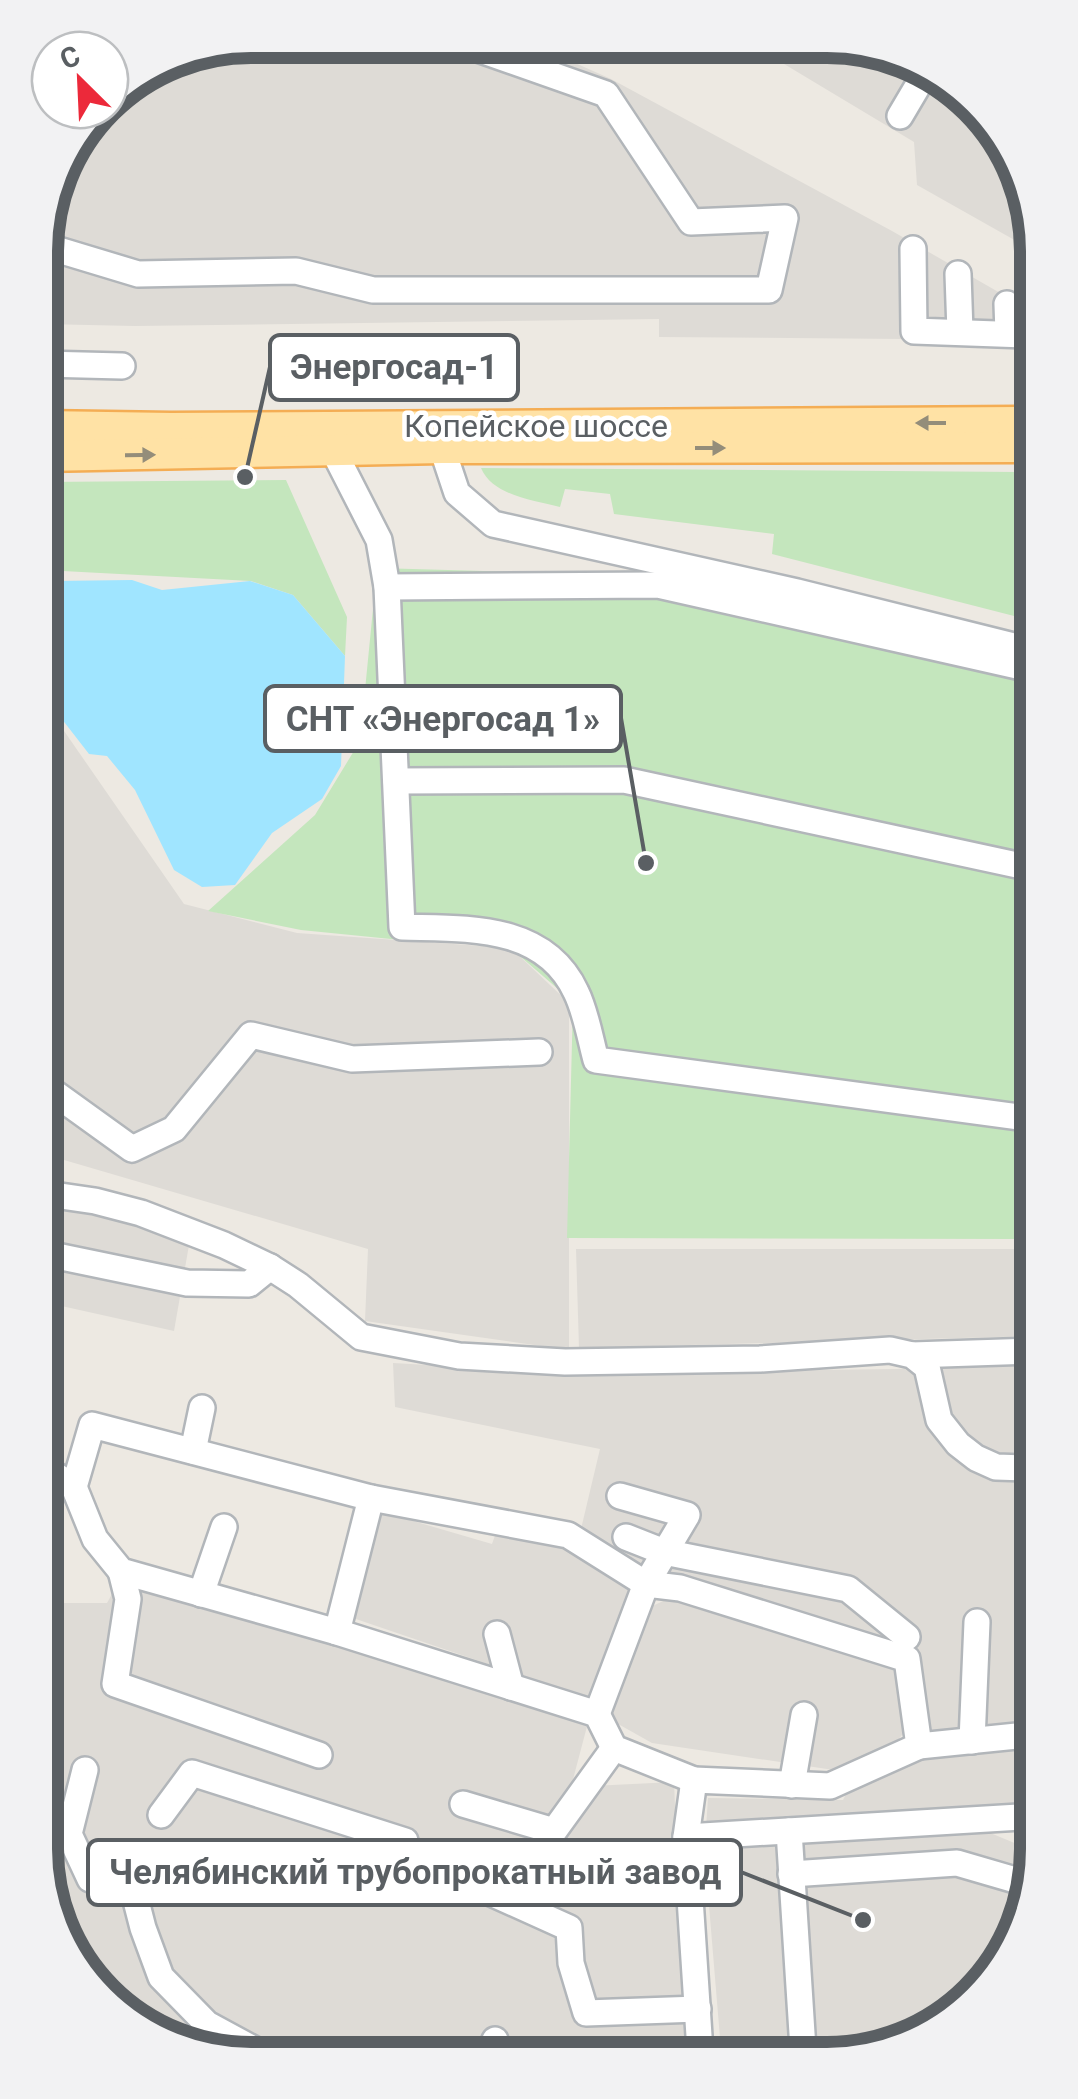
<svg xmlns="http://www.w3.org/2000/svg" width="1078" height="2099" viewBox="0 0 1078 2099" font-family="Roboto,sans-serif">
<rect width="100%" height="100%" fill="#ede9e2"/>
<g fill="#dedbd6">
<polygon points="250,40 528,42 611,79 892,231 1023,306 1025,340 659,337 659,319 135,326 42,324 42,223 62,157 98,110 110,110 111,93 170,56"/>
<polygon points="749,43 868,44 967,93 1027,183 1027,247 917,185 914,142"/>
<polygon points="44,702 184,904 297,933 511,948 569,1003 569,1350 365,1321 368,1249 47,1155"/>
<polygon points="47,1207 123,1218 189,1245 174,1331 48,1303"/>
<polygon points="576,1249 1034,1249 1034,1336 579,1348"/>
<polygon points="1034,1362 1037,1802 706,1828 708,1798 843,1800 849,1788 929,1756 914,1653 628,1563 581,1529 600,1449 395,1407 393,1363 569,1373 897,1369"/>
<polygon points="379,1511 492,1544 498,1527 568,1542 630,1583 597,1701 353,1618"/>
<polygon points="49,1544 59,1603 107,1603 122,1576 590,1715 571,1787 674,1782 685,2051 222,2057 112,2007 51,1916"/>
<polygon points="674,1596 896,1663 913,1722 891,1748 847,1772 652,1743 611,1720 644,1610"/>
<polygon points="988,1832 1029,1849 1037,1833 1038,1863 994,1977 895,2048 721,2050 704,1845"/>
</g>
<g fill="#c4e6bd">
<path d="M481,468L1029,472L1030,620L772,554L774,534L614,514L610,494L565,489L560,507C533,500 493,496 481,468Z"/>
<polygon points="286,480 347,617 345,656 293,595 251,581 44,570 43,482"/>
<polygon points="377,568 722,578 1030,654 1034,1239 567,1238 573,1002 506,944 401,940 301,930 208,911 315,815 360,741"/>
</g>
<polygon fill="#a0e5ff" points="44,574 54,581 132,580 162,590 250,581 293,595 345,656 341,766 322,799 272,833 235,885 202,887 174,870 135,790 107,756 89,754 44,696"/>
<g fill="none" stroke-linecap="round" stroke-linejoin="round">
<g stroke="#b2b6ba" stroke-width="30">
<g id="minor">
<polyline points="900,116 926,72"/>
<polyline points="42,245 138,274 296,271 373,290 769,290 785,218 691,222 606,94 455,41"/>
<polyline points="913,249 914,331 1028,335"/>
<polyline points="958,274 960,332"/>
<polyline points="1007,304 1008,333"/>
<polyline points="43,364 122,366"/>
<polyline points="442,448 457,493 493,524 797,592 1030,650"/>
<path d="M333,450L379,540L387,587L402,927C465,929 544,923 576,992C586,1012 590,1038 596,1060L1033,1119"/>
<polyline points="387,587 658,585 1030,669"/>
<polyline points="396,781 624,780 1031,868"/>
<polyline points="46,1087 132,1149 174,1129 251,1035 352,1059 539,1052"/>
<polyline points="47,1194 95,1201 141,1213 224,1245 270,1267 298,1285 361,1337 459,1356 565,1362 760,1359 890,1350 912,1355 927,1367 939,1420 958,1444 976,1458 996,1467 1022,1468 1035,1464"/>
<polyline points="47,1254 187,1283 249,1284 270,1267"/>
<polyline points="912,1355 1034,1351"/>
<polyline points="193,1451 202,1408"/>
<polyline points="49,1471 74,1487 95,1539 121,1571 337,1632 597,1714 614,1748 694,1780"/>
<polyline points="74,1487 92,1425 371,1498 568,1535 646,1584 680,1588 907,1659 919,1746 830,1786 694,1780 686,1837 700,2051"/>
<polyline points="626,1537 664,1552 848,1589 907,1637"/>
<polyline points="121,1571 128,1599 115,1684 319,1755"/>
<polyline points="201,1594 224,1527"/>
<polyline points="337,1632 371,1498"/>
<polyline points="497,1634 511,1687"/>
<polyline points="597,1714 646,1584 687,1515 620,1496"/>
<polyline points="972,1741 977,1622"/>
<polyline points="919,1746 1037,1734"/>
<polyline points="85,1770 69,1834 90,1879 134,1893 143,1928 161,1977 207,2024 268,2057"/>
<polyline points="792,1785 804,1715"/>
<polyline points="463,1804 554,1831 614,1748"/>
<polyline points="161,1815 192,1773 405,1841 409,1856 569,1928 571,1963 586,2013 698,2009"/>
<polyline points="789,1831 803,2049"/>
<polyline points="686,1837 1037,1816"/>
<polyline points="791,1874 957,1863 1029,1884"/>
<polyline points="489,2054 495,2040"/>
</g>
</g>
<g stroke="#f4ad54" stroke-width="35">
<g id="major">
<polyline points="43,426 171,428 1029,422"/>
<polyline points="43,456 442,448 1029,447"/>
</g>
</g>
<use href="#minor" stroke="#fff" stroke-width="25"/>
<use href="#major" stroke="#ffe2a5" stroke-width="30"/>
</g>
<defs><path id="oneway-solid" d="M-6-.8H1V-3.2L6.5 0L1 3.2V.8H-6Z" transform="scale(2.5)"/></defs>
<g fill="#948d7a">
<use href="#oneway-solid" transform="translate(931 423) rotate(180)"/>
<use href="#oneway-solid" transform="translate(710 448)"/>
<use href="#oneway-solid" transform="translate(140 455) rotate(-1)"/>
</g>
<g text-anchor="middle" stroke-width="9" stroke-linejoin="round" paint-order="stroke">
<g font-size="32" fill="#5a5f63" stroke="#fff">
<text x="536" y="437">Копейское шоссе</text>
</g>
</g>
<path d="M0 0H1078V2099H0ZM251 58H827A193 193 0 0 1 1020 251V1849A193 193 0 0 1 827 2042H251A193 193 0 0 1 58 1849V251A193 193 0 0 1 251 58Z" fill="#f2f2f3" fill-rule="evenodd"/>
<path fill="none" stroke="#5a5f63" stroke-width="12" d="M251 58H827A193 193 0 0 1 1020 251V1849A193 193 0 0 1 827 2042H251A193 193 0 0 1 58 1849V251A193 193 0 0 1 251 58Z"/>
<path fill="none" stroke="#5a5f63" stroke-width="4" d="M245 477L270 367M646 863L621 718M863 1920L741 1872"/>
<g fill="#5a5f63" stroke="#fff" stroke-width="4">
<circle cx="245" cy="477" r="10"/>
<circle cx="646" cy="863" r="10"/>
<circle cx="863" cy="1920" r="10"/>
</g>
<g fill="#fff" stroke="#5a5f63" stroke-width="4">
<rect x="270" y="335" width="248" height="65" rx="10"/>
<rect x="265" y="686" width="356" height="65" rx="10"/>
<rect x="88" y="1840" width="653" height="65" rx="10"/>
</g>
<g font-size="35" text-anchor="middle" font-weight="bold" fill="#5a5f63">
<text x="394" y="379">Энергосад-1</text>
<text x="443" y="731">СНТ «Энергосад 1»</text>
<text x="415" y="1884">Челябинский трубопрокатный завод</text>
</g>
<g transform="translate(80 80) rotate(336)"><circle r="48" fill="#ffffff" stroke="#bdbfc1" stroke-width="2.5"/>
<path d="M0-8L18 38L0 25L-18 38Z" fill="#ec293a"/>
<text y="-15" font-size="28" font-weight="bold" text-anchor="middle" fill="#5a5f63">С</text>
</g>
</svg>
